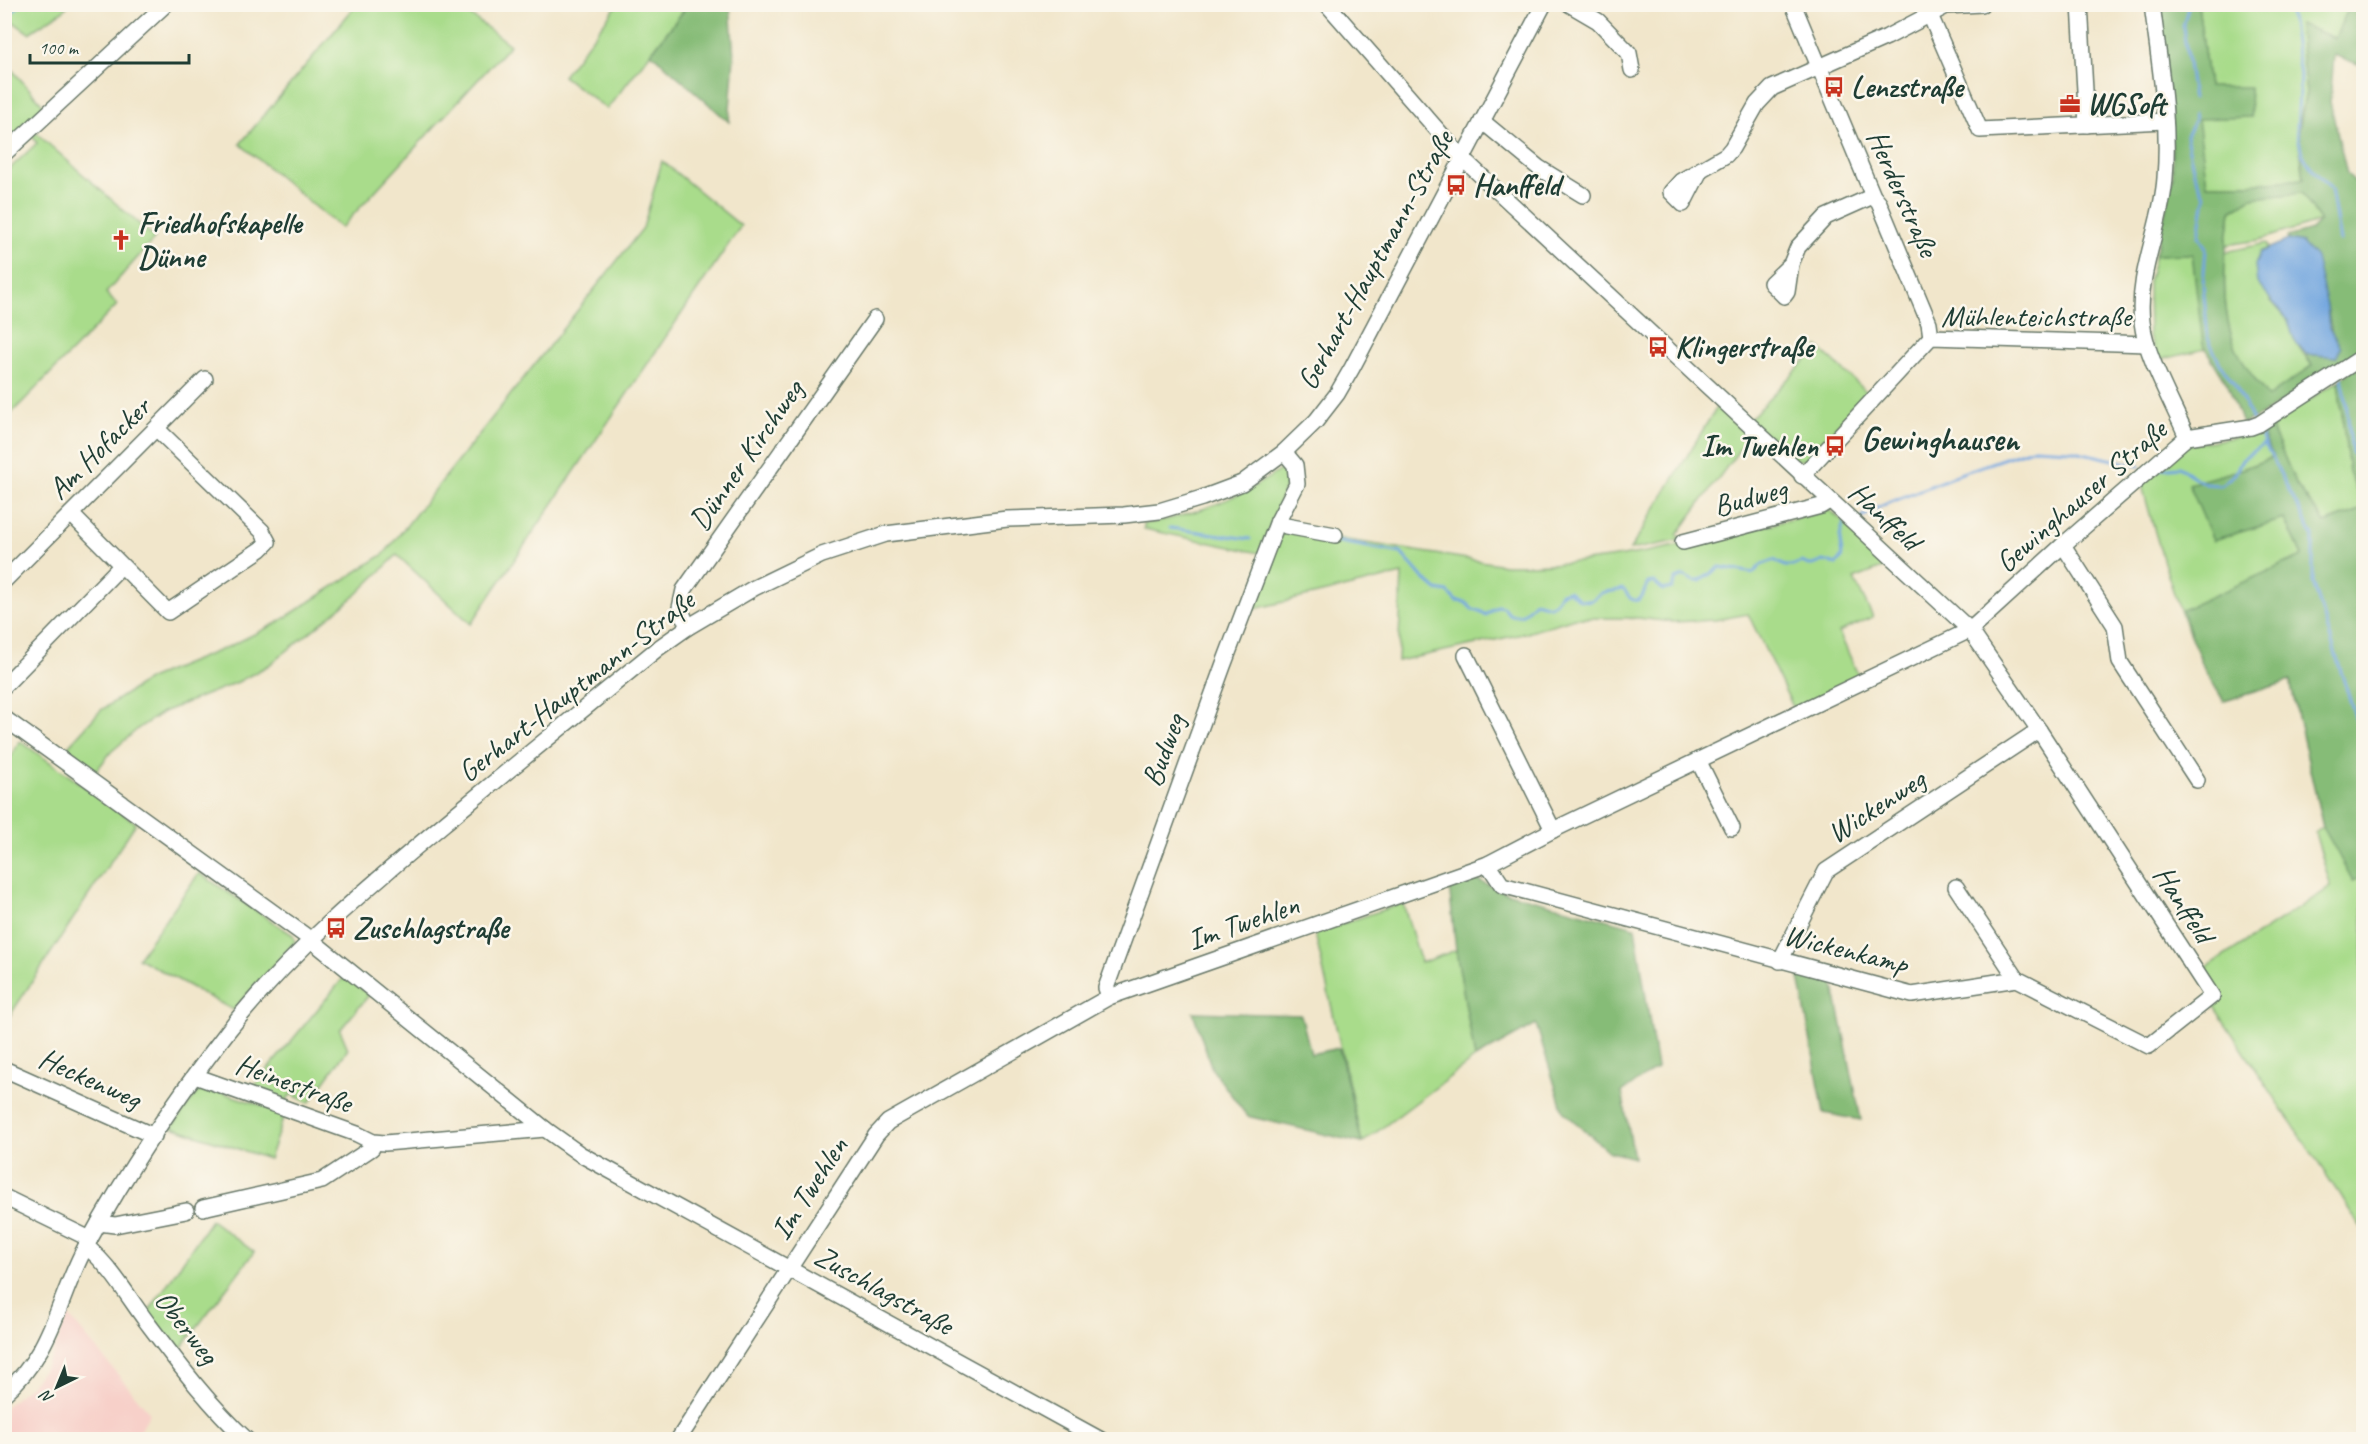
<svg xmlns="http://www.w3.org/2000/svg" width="2368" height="1444" viewBox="0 0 2368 1444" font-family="Caveat,sans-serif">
<rect width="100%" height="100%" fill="#fbf7ec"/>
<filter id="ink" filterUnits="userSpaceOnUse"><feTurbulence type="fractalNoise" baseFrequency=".0167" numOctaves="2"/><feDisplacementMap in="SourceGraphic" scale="12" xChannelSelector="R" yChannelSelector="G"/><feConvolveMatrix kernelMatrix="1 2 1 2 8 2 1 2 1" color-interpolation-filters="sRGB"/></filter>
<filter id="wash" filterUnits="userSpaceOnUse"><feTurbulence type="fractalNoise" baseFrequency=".008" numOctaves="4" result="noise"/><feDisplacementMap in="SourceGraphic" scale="24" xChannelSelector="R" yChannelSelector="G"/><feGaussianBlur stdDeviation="1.35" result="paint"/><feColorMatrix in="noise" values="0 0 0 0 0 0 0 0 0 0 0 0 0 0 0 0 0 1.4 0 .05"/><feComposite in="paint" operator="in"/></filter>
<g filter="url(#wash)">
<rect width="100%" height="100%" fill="#f1e6cb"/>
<polygon fill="#f7d0c9" points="68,1315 150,1413 135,1439 5,1439 5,1407 30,1386 43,1370 53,1353"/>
<g fill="#a9dc8b" stroke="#648c60" stroke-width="1.5">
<polygon points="5,4 68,4 68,5 64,10 29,33 5,16"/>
<polygon points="357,4 457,5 510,45 341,228 240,144"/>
<polygon points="618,4 688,5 607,109 563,76"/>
<polygon points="2198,5 2350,5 2335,38 2299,24 2306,93 2297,130 2304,179 2249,184 2207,184 2197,118 2251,117 2209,87"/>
<polygon points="5,62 47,109 5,149"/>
<polygon points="35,132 155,238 106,293 117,305 5,420 5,173 37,143 32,136"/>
<polygon points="662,161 741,226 471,624 397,555 354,597 269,665 238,682 163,712 140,727 111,752 93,775 62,753 101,710 149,679 230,646 277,623 384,554 643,228"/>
<polygon points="2302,193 2320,221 2259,240 2226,245 2231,211 2251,198"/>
<path d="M2266,243L2268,248L2260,252L2270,300L2288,320L2294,340L2312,366L2268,397C2258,383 2246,369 2238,354C2223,324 2224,285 2225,252Z"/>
<polygon points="2192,253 2205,349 2159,360 2149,336 2148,282 2155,255"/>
<polygon points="1818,347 1868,393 1805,460 1796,460 1749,420"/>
<polygon points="2338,381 2349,472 2363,504 2363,509 2325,523 2297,486 2270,424"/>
<polygon points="1718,405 1750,435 1677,535 1681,540 1630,550"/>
<path d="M2261,430L2273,457L2242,469L2285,519L2302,556L2252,579L2363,551V1230L2213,1005L2219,1000L2201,971L2331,887L2315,833L2323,827L2290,681L2224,701C2183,637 2162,559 2142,485L2187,445L2242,436Z"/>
<path d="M1283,468L1290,475L1259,553L1144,529V524C1195,515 1241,498 1283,468Z"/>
<path d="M1830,510L1890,565L1854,579L1873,617L1839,632L1859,677L1794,709L1748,614L1715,620L1673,622L1638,618H1574L1527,633L1398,661L1402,574L1250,610L1275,545L1284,530L1505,565C1615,567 1723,535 1830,510Z"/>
<polygon points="20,741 136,823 5,1023 5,767"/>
<polygon points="199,873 293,935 295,942 233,1010 138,958"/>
<polygon points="1403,903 1421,963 1456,950 1475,1058 1362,1143 1315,933"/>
<polygon points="345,976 369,995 340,1030 348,1049 309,1103 291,1094 283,1105 249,1092"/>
<polygon points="202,1086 285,1113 269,1159 172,1127"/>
<polygon points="211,1220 254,1252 178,1352 147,1314"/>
</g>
<g fill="#86bc77" stroke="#527c56" stroke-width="1.5" fill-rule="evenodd">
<polygon points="688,5 730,5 734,57 729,122 651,53"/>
<path d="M2157,5H2198L2209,87H2250L2251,117L2198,119L2207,184H2249L2304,179L2299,129L2306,93L2299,24L2335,38L2350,5H2363V66L2334,55L2330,102L2347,174L2363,189V347L2264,413L2242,424L2228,385L2203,345L2192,254L2155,255L2173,178L2170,111ZM2302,193L2320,221L2311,230L2287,237L2288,240L2302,243L2327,306L2336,357L2306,354L2312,366L2268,397C2258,383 2246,369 2239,354C2218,313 2224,255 2231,211L2251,198Z"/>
<polygon points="2363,363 2363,504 2349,472 2338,381"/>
<polygon points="2270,424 2297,486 2325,523 2363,509 2363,877 2353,881 2323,827 2290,681 2224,701 2205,671 2182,610 2302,556 2285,519 2213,540 2189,484 2242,469 2273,457 2261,430"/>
<polygon points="1475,879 1505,892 1635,927 1657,1068 1622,1092 1634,1158 1608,1151 1563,1111 1536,1024 1475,1058 1456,950 1449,885"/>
<polygon points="1798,972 1833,981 1861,1120 1824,1113"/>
<polygon points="1193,1012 1301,1015 1311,1054 1339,1048 1362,1143 1247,1116 1212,1069"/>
</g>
<polygon fill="#72a6df" stroke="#48728a" stroke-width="1.5" points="2288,240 2302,243 2316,258 2327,306 2329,328 2341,347 2336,357 2306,354 2294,340 2288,320 2257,283 2255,265 2260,252"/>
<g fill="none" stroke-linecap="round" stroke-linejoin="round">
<g stroke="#72a6df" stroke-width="3">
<polyline points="2189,4 2183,27 2193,99"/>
<polyline points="2289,4 2300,75 2297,130 2302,154 2313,170 2331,189 2340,241"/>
<polyline points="8,16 21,4"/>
<polyline points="2194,114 2195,119 2186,136 2194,173 2205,197 2199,236 2206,248 2203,285 2208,338 2219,362 2235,385 2253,420"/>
<polyline points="2342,378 2345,393 2352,453 2364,467"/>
<polyline points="2258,431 2313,536 2313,582 2364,745"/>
<polyline points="2160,469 2179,467 2205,484 2221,485 2235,474 2242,459 2265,443"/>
<polyline points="1860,520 1872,510 1962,473 2034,448 2070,450 2140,466"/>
<polyline points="1170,528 1250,539"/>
<path d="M1335,541L1401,553L1423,578L1437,590L1448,592L1456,601L1465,602L1473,610L1480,611L1486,615L1498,606L1503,607L1510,615C1526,617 1525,611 1535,602L1550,606L1555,603L1561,593L1569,591L1580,600L1591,601C1608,586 1603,595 1623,589C1626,592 1628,595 1630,598C1642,607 1644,589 1648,583L1654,582L1663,590L1672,588L1676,579L1684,576L1694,581H1700C1707,575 1713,573 1720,567L1753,573L1761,565L1774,560L1785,566H1792L1802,562C1810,567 1815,565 1823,561L1836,564C1845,557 1841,552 1840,542C1839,536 1842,529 1844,523"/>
</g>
</g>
</g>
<g filter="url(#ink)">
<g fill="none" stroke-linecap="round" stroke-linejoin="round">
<g stroke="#687869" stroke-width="18">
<g id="minor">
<polyline points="1327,4 1462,158 1970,630 2039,730 2212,996 2149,1046 2017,979 1912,995 1502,885 1488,864"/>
<polyline points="1569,4 1598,21 1629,53 1632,70"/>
<polyline points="1793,4 1873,196 1879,203 1929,323 1931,337"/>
<polyline points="2080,4 2087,125"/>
<path d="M2152,4C2159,62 2170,120 2165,178C2162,226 2136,273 2142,322C2146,357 2173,404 2187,437"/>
<polyline points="1930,15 1980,130 2165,121"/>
<polyline points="1482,121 1539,168 1583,195"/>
<polyline points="4,154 166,4"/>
<polyline points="1701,169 1683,204 1671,192 1681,181 1726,155 1732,148 1757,104 1772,88 1887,37 1946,6 1982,4"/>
<polyline points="1791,264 1787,292 1784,296 1771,283 1791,264 1798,247 1826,217 1873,196"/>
<polyline points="1802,476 1931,337 2147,344"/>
<polyline points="71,514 168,612 261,549 268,542 262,531 157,429"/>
<polyline points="1278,521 1286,526 1335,535"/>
<polyline points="1683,542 1821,506 1829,501"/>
<polyline points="2063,545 2115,626 2120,662 2197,780"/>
<polyline points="4,581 205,379"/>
<polyline points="688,627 680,608 684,590 875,319"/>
<polyline points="1466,655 1553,830"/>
<polyline points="4,686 121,566"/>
<polyline points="4,718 310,939 545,1129 580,1154 1101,1440"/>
<polyline points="1698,760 1732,828"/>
<polyline points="1956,887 2017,979"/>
<polyline points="1780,961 1826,871 2039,730"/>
<polyline points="1109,997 1106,988 1223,666 1278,521 1297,484 1295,465 1284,452"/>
<polyline points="4,1069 154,1136"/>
<polyline points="195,1076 357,1134 373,1142 385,1143 545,1129"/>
<polyline points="4,1197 90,1239"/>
<polyline points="203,1208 322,1181 372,1148 373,1142"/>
<polyline points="99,1223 115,1225 186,1211"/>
<path d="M86,1246C112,1268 126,1294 146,1321C177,1362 209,1405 247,1440"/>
<path d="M4,1394C54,1351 57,1300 86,1246C127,1171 176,1098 228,1031C291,951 368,887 446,822C516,764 586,707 657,649L688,627L754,588L822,555L886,534L1007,519L1124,515L1159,511L1202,498L1242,483L1284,452L1316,421L1337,394L1352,368L1544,4"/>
<polyline points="678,1440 876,1135 888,1122 1109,997 1488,864 1553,830 1970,630 2063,545 2187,437 2251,427 2259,424 2364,356"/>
</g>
</g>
<use href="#minor" stroke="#fff" stroke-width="15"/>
</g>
</g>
<defs>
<g id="bus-bare" transform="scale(1.62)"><path d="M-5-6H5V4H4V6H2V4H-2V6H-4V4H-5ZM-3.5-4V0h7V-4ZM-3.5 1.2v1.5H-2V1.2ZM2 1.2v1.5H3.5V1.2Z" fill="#c8321e" stroke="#fbf7ec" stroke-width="2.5" paint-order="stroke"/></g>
<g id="office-bare" transform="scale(1.62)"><path d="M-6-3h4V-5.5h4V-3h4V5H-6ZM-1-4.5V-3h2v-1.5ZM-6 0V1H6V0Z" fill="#c8321e" stroke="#fbf7ec" stroke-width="2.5" paint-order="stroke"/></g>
<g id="church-bare" transform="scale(1.62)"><path d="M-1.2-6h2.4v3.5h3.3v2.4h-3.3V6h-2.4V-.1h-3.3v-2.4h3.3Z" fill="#c8321e" stroke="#fbf7ec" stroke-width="2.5" paint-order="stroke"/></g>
</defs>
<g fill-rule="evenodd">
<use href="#bus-bare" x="1834" y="87"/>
<use href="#office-bare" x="2070" y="104"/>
<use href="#bus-bare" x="1456" y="185"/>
<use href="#church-bare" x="121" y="240"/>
<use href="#bus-bare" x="1658" y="347"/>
<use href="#bus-bare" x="1835" y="446"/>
<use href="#bus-bare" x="336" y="928"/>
</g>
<g text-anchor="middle" stroke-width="5" stroke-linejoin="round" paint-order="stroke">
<g font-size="30" font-weight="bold" fill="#1f3d34" stroke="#fbf7ec" text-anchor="start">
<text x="1851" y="97">Lenzstraße</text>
<text x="2087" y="114">WGSoft</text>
<text x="1473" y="195">Hanffeld</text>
<text x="138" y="233">Friedhofskapelle<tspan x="138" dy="34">Dünne</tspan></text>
<text x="1675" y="357">Klingerstraße</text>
<text x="1818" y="456" text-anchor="end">Im Twehlen</text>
<text x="353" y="938">Zuschlagstraße</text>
</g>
<g font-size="30" fill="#1f3d34" stroke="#fbf7ec">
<text transform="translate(1903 193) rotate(66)" y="10">Herderstraße</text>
<text transform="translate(1375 260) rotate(-61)" y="10">Gerhart-Hauptmann-Straße</text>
<text x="2036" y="326">Mühlenteichstraße</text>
<text transform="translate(99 448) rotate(-45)" y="10">Am Hofacker</text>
<text transform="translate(746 455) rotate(-55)" y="10">Dünner Kirchweg</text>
<text transform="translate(2081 496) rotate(-41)" y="10">Gewinghauser Straße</text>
<text transform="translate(1750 497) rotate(-15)" y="10">Budweg</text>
<text transform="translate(1885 516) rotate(43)" y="10">Hanffeld</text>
<text transform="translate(576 686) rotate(-38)" y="10">Gerhart-Hauptmann-Straße</text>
<text transform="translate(1163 750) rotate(-70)" y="10">Budweg</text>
<text transform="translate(1876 806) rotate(-33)" y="10">Wickenweg</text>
<text transform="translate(2184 904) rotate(57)" y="10">Hanffeld</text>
<text transform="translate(1243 922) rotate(-19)" y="10">Im Twehlen</text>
<text transform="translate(1846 949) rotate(14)" y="10">Wickenkamp</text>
<text transform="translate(90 1078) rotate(24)" y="10">Heckenweg</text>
<text transform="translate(294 1083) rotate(20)" y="10">Heinestraße</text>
<text transform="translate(809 1188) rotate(-57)" y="10">Im Twehlen</text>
<text transform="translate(884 1290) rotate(29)" y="10">Zuschlagstraße</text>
<text transform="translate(187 1327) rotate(52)" y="10">Oberweg</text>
</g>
<g font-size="33" font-weight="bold" fill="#1f3d34" stroke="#fbf7ec">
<text x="1940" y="450">Gewinghausen</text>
</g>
</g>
<rect width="2368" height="1444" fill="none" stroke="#fbf7ec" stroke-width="24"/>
<g transform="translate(57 1387) rotate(223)" stroke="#fbf7ec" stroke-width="4.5" paint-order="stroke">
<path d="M0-4.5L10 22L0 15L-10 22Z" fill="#1f3d34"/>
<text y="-9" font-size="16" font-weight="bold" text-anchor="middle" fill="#1f3d34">N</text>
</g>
<path d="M30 54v9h159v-9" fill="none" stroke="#1f3d34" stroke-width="3"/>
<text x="39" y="54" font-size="18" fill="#1f3d34" stroke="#fbf7ec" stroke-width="4.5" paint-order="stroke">100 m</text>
</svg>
